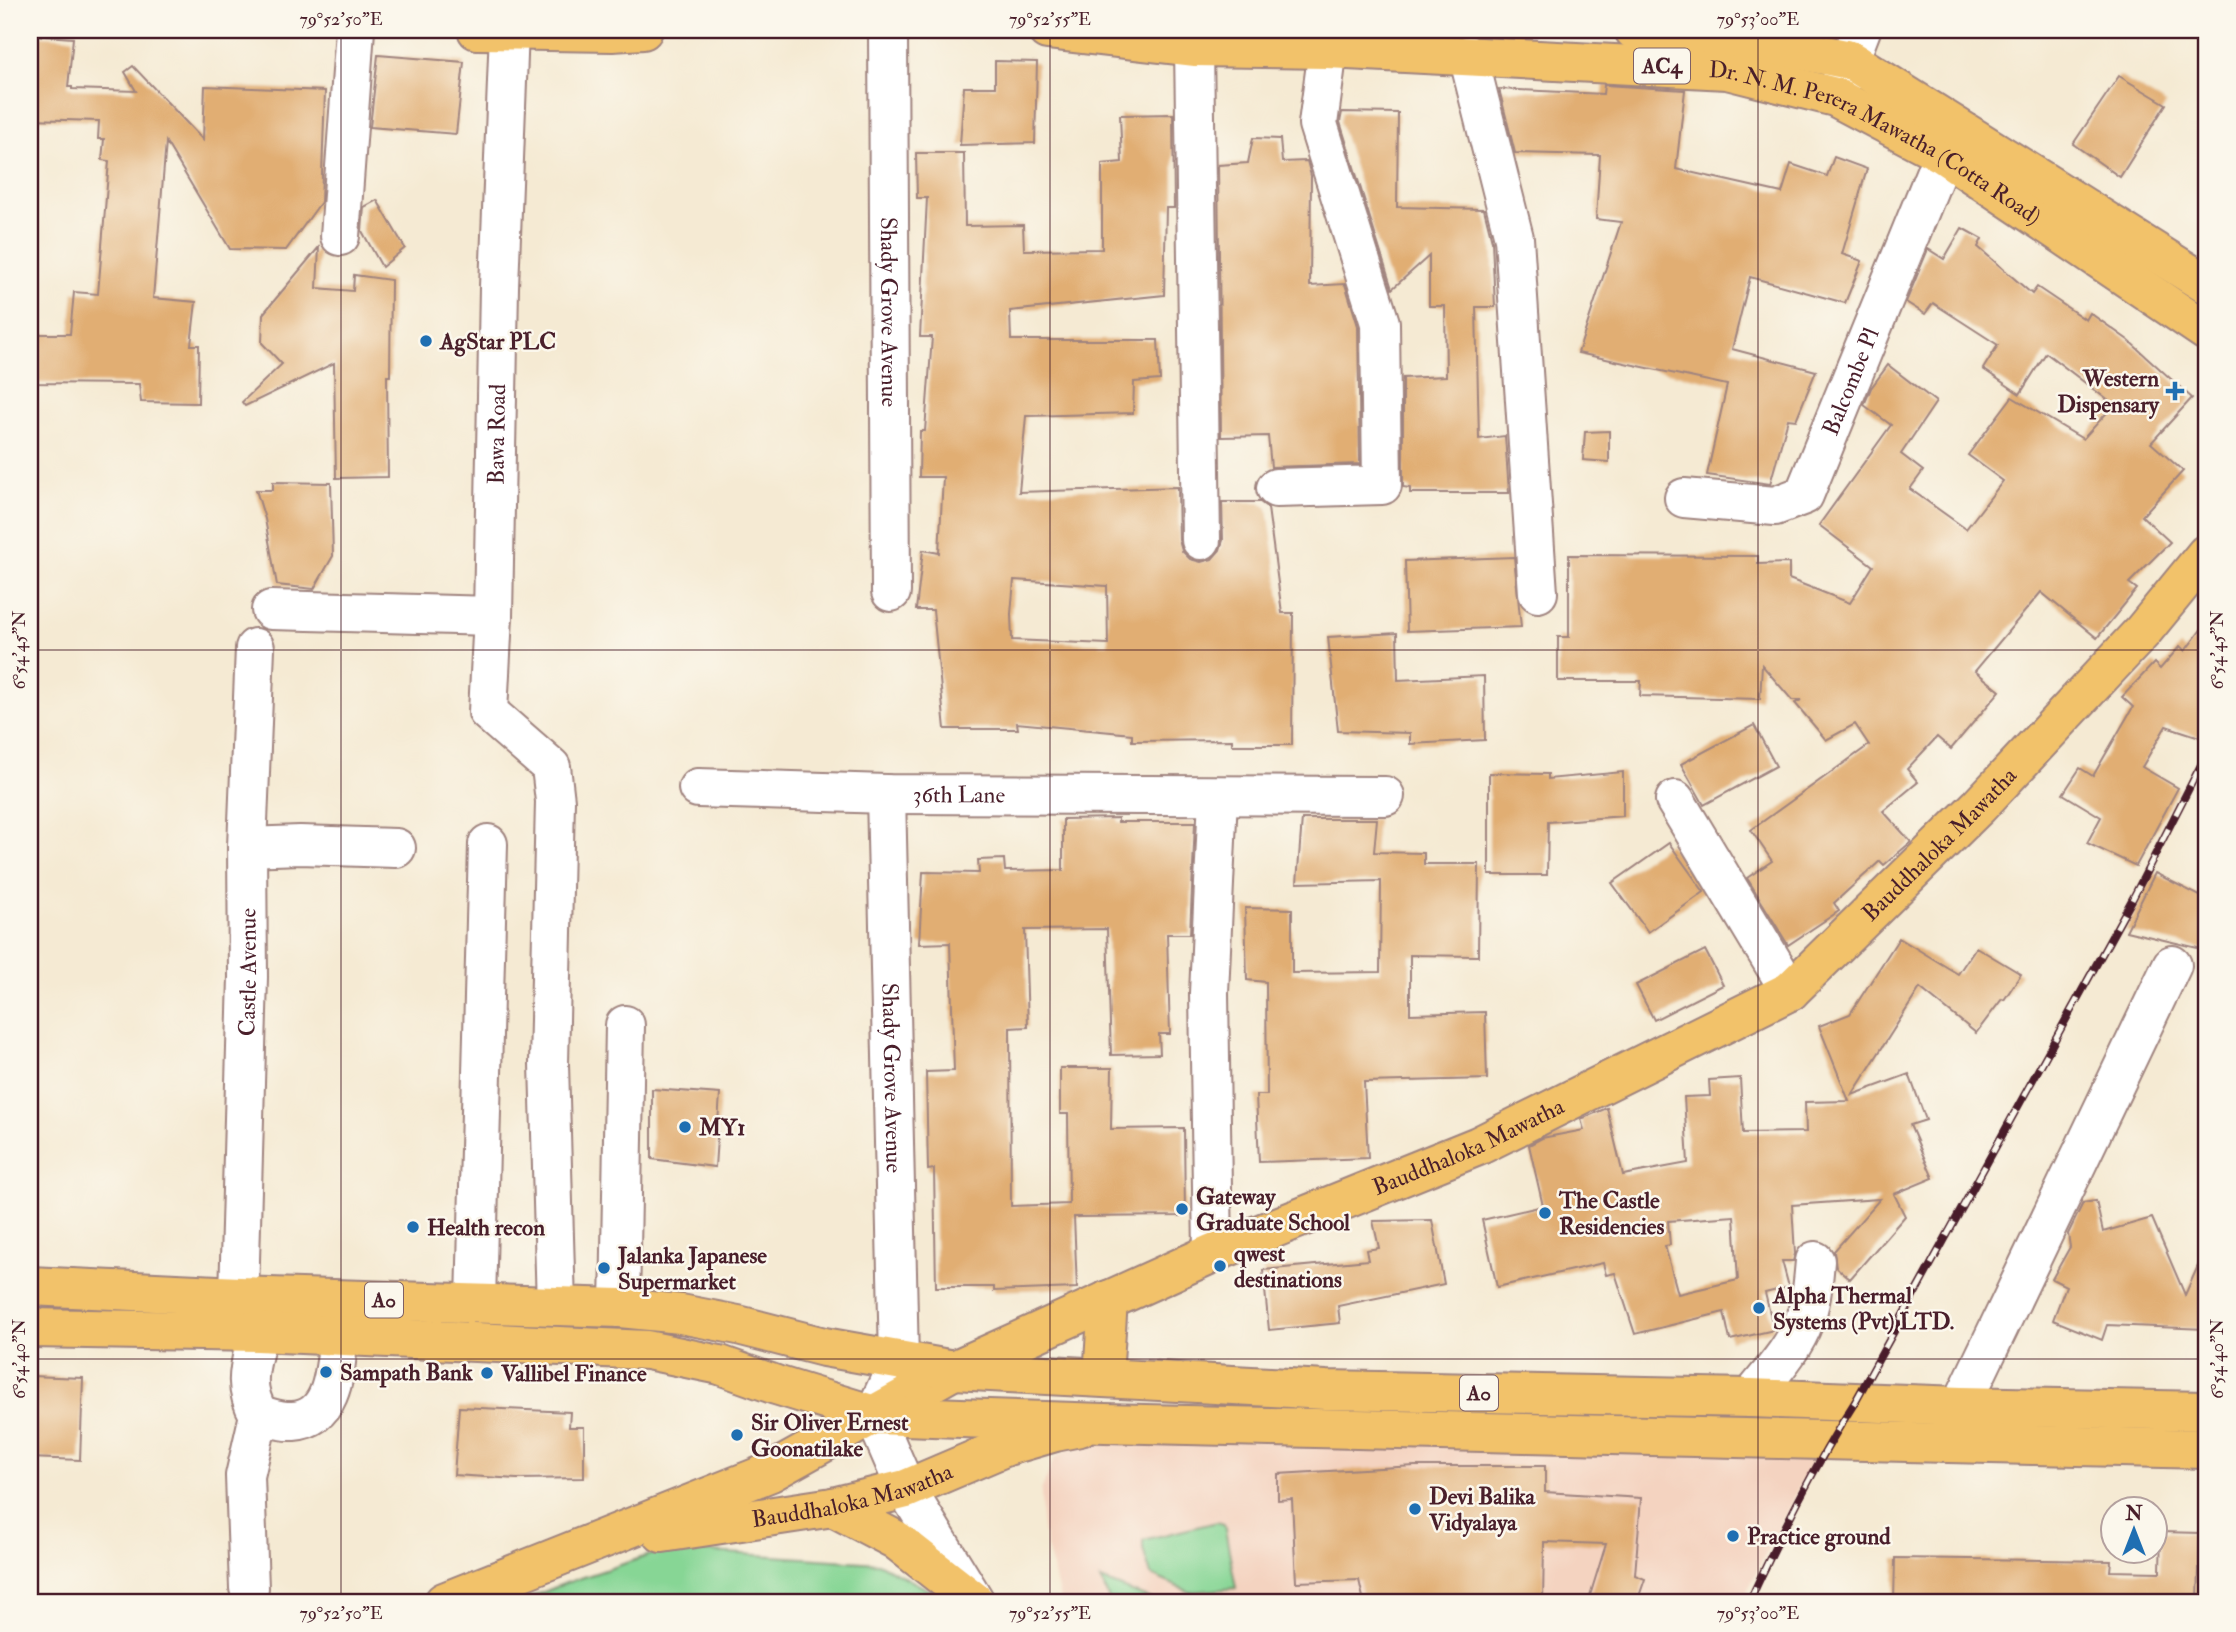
<svg xmlns="http://www.w3.org/2000/svg" width="2236" height="1632" viewBox="0 0 2236 1632" font-family="'IM FELL Double Pica',serif">
<rect width="100%" height="100%" fill="#fbf7ec"/>
<filter id="ink" filterUnits="userSpaceOnUse"><feTurbulence type="fractalNoise" baseFrequency=".0143" numOctaves="2"/><feDisplacementMap in="SourceGraphic" scale="14" xChannelSelector="R" yChannelSelector="G"/><feConvolveMatrix kernelMatrix="1 2 1 2 8 2 1 2 1" color-interpolation-filters="sRGB"/></filter>
<filter id="wash" filterUnits="userSpaceOnUse"><feTurbulence type="fractalNoise" baseFrequency=".00686" numOctaves="4" result="noise"/><feDisplacementMap in="SourceGraphic" scale="28" xChannelSelector="R" yChannelSelector="G"/><feGaussianBlur stdDeviation="1.57" result="paint"/><feColorMatrix in="noise" values="0 0 0 0 0 0 0 0 0 0 0 0 0 0 0 0 0 1.4 0 .05"/><feComposite in="paint" operator="in"/></filter>
<g filter="url(#wash)">
<rect width="100%" height="100%" fill="#f5ead3"/>
<polygon fill="#f4d3c0" points="1084,1437 1818,1448 1742,1602 1061,1602 1042,1527 1041,1491 1054,1459"/>
<g fill="#87d695" stroke="#687a60" stroke-width="2">
<polygon points="1217,1522 1224,1524 1236,1588 1190,1592 1151,1575 1143,1549 1143,1540"/>
<polygon points="668,1549 878,1563 944,1598 946,1602 519,1602 566,1583"/>
<polygon points="1101,1580 1158,1602 1110,1602"/>
</g>
<g id="blocks">
<g fill="#e1ae73" fill-rule="evenodd">
<polygon points="30,35 73,38 68,87 72,87 72,89 136,91 125,72 133,66 203,140 205,86 325,91 321,202 286,250 230,249 166,142 153,298 196,302 191,345 199,345 198,403 141,402 139,384 30,383 30,334 70,334 74,292 98,294 109,161 102,160 104,139 98,139 99,121 30,119"/>
<polygon points="378,55 464,62 456,134 370,127"/>
<polygon points="995,61 1037,62 1035,143 960,145 964,87 995,87"/>
<polygon points="2119,76 2166,104 2120,177 2073,144"/>
<polygon points="1604,85 1685,90 1676,169 1782,193 1791,164 1827,176 1834,157 1867,169 1842,254 1862,261 1845,303 1750,277 1732,349 1816,371 1796,420 1788,419 1770,484 1707,475 1727,385 1578,353 1621,222 1596,219 1600,155 1515,153 1499,89 1603,94"/>
<polygon points="1342,112 1398,113 1397,207 1484,209 1492,241 1495,307 1476,307 1479,439 1505,436 1509,493 1410,493 1410,488 1403,487 1403,378 1446,376 1445,306 1429,306 1429,256 1392,289 1340,122"/>
<path d="M1173,114L1174,208H1166L1164,295L1010,311L1011,340H1158L1160,380L1134,382L1133,413L1026,416L1019,492L1178,487L1179,540L1182,551L1190,559L1201,562L1212,559L1220,550L1223,540L1222,502H1260L1268,508L1282,613H1293L1292,745H1232V740L1132,741V734L1017,723L1018,729H945L933,610H916L923,550L939,553L943,477H919L920,431H925L932,337H920L927,198H917L916,153H964L965,226L1023,225L1024,250L1102,249V164L1122,162L1120,115ZM1014,580L1107,586L1108,644L1012,640L1011,614Z"/>
<polygon points="1253,138 1280,139 1282,162 1307,161 1311,176 1310,286 1345,284 1358,326 1360,464 1271,467 1268,436 1221,437 1218,165 1248,163"/>
<polygon points="377,200 405,248 382,267 362,231 364,207"/>
<polygon points="1962,228 1982,239 1978,247 2032,294 2037,287 2086,320 2090,313 2128,340 2192,398 2151,443 2183,471 2142,516 2170,542 2129,583 2137,589 2097,638 2041,592 1975,671 2000,691 1951,749 1937,737 1907,769 1918,782 1883,811 1911,842 1884,865 1880,861 1834,903 1839,911 1788,945 1747,878 1772,861 1751,830 1869,745 1855,724 1826,740 1795,703 1801,700 1792,700 1762,665 1760,699 1640,696 1641,681 1558,681 1558,637 1569,637 1569,555 1758,556 1758,564 1789,563 1789,579 1850,603 1873,566 1819,525 1891,425 1864,405 1871,388 1888,365 1936,402 1901,454 1923,471 1910,489 1966,529 2003,481 1968,455 2012,397 2083,439 2114,405 2046,353 2020,394 1983,369 1998,345 1933,303 1925,314 1906,302 1928,249 1944,259"/>
<polygon points="319,247 317,288 353,291 354,275 391,280 390,376 387,376 388,477 336,478 334,363 245,406 242,402 282,364 262,343 263,314"/>
<polygon points="1609,431 1609,462 1583,460 1585,432"/>
<polygon points="273,482 331,483 333,556 314,589 277,585 265,519 256,490 273,490"/>
<polygon points="1514,557 1521,627 1407,631 1405,561"/>
<polygon points="2206,623 2206,739 2166,726 2142,767 2178,788 2136,866 2087,843 2101,817 2063,794 2080,768 2093,776 2133,707 2122,697 2154,663 2160,669 2180,646 2185,651"/>
<polygon points="1397,633 1398,680 1484,676 1485,740 1410,744 1410,733 1338,731 1328,637"/>
<polygon points="1754,725 1776,766 1704,805 1681,764"/>
<polygon points="1623,772 1623,816 1548,822 1547,875 1489,875 1489,773 1548,774 1548,779"/>
<polygon points="1118,818 1118,822 1195,822 1190,934 1167,934 1170,1034 1159,1034 1160,1054 1111,1055 1107,929 1025,930 1028,1027 1010,1028 1011,1206 1069,1204 1068,1114 1060,1114 1060,1068 1112,1068 1111,1129 1184,1128 1185,1216 1074,1217 1077,1288 994,1291 994,1287 936,1287 934,1169 928,1170 926,1072 954,1071 950,943 919,944 923,872 979,873 978,860 1004,859 1005,871 1063,870 1063,819"/>
<polygon points="1302,819 1377,819 1374,852 1424,853 1424,864 1479,864 1478,956 1410,955 1410,1014 1485,1012 1487,1079 1364,1082 1368,1158 1259,1162 1256,1095 1267,1095 1266,982 1247,980 1245,908 1292,909 1292,973 1380,972 1381,881 1297,883"/>
<polygon points="1669,843 1704,892 1648,932 1612,883"/>
<polygon points="2155,873 2206,899 2206,950 2126,931"/>
<path d="M1899,938L1958,974L1976,947L2021,974L2004,1000L2002,999L1976,1033L1920,988L1852,1095L1909,1074L1926,1120L1910,1125L1933,1178L1894,1194L1905,1216L1850,1279L1836,1267L1834,1251L1880,1199L1792,1205L1795,1254L1793,1261H1782L1789,1287L1765,1293L1774,1330L1730,1340L1724,1312L1635,1334L1615,1273L1606,1275L1603,1263L1497,1287L1482,1220L1543,1206L1529,1145L1542,1138L1584,1130L1581,1119L1607,1108L1623,1175L1688,1163L1684,1097L1710,1096L1709,1080L1740,1078L1743,1133L1806,1132L1805,1102L1849,1101L1819,1026L1850,1014ZM1734,1216L1738,1280L1678,1294L1665,1246L1670,1245L1668,1221Z"/>
<polygon points="1705,950 1723,985 1654,1020 1636,985"/>
<polygon points="652,1089 720,1094 715,1167 652,1159"/>
<polygon points="2096,1201 2103,1232 2152,1218 2185,1295 2206,1248 2206,1329 2107,1325 2102,1340 2053,1320 2066,1286 2052,1279 2070,1247 2068,1234 2083,1203"/>
<polygon points="1432,1220 1444,1284 1338,1306 1340,1323 1269,1330 1263,1270 1368,1260 1366,1250 1379,1248 1373,1221"/>
<polygon points="30,1376 83,1378 80,1460 30,1458"/>
<polygon points="459,1407 570,1412 569,1427 584,1427 584,1478 517,1479 454,1475"/>
<polygon points="1415,1466 1545,1466 1545,1492 1641,1498 1635,1575 1645,1579 1637,1602 1588,1602 1606,1544 1544,1542 1543,1602 1364,1602 1359,1580 1296,1582 1292,1499 1278,1500 1278,1474"/>
<polygon points="2161,1532 2200,1533 2198,1602 1894,1602 1895,1558 2111,1561 2110,1571 2160,1572"/>
</g>
</g>
</g>
<g filter="url(#ink)">
<use href="#blocks" fill-opacity="0" stroke="#a0847f" stroke-width="2"/>
<g fill="none" stroke-linecap="round" stroke-linejoin="round">
<g stroke="#a0847f" stroke-width="42">
<g id="minor">
<path id="s1" d="M888,30L891,592"/>
<polyline points="1194,47 1201,540"/>
<polyline points="1468,55 1514,238 1538,593"/>
<polyline points="1837,92 1861,30"/>
<polyline points="340,236 355,30"/>
<polyline points="1276,488 1382,485 1380,323 1318,124 1328,49"/>
<path id="s2" d="M1684,498L1775,506L1804,495L1943,154"/>
<path id="s3" d="M271,610L493,616L499,287L509,30"/>
<polyline points="493,616 488,712 551,767 555,801 549,1064 556,1306"/>
<path id="s4" d="M698,788L886,794L1385,796"/>
<path id="s5" d="M886,794L899,1360L874,1415L906,1489L974,1600"/>
<polyline points="1675,800 1790,991"/>
<polyline points="247,847 300,845 396,848"/>
<polyline points="1213,1253 1209,993 1218,796"/>
<path id="s6" d="M239,1296L248,977L247,847L255,648"/>
<polyline points="476,1302 488,844"/>
<polyline points="620,1308 625,1025"/>
<path d="M1751,1398C1769,1375 1794,1349 1804,1321C1812,1302 1813,1282 1815,1261"/>
<polyline points="1961,1406 2172,965"/>
<path d="M259,1415C269,1417 282,1422 293,1421C335,1418 335,1367 339,1336"/>
<path d="M249,1588L245,1476L259,1415C241,1383 251,1365 258,1332"/>
</g>
</g>
<g stroke="#a0847f" stroke-width="42">
<g id="major">
<polyline points="477,30 612,32 643,30"/>
<path id="s7" d="M1047,30L1194,47L1328,49L1727,70L1835,97L1943,154L2206,331"/>
<polyline points="1634,30 1713,33 1850,60 2206,284"/>
<polyline points="833,1507 896,1540 975,1602"/>
<path id="s8" d="M662,1533L833,1507L906,1489L1007,1446L1055,1432L1080,1427"/>
<path id="s9" d="M444,1602L771,1472L954,1370L1213,1253L1478,1146L1790,991L1979,806L2143,631L2206,554"/>
</g>
</g>
<g stroke="#a0847f" stroke-width="42">
<g id="highway">
<polyline points="30,1286 239,1296 620,1308 681,1314 738,1325 824,1347 954,1370 1326,1390 1751,1398 1961,1406 2206,1411"/>
<polyline points="30,1328 258,1332 647,1350 720,1365 776,1385 874,1415 1105,1423 2206,1449"/>
<polyline points="1103,1377 1108,1300"/>
</g>
</g>
<use href="#minor" stroke="#fff" stroke-width="38"/>
<use href="#major" stroke="#f2c26a" stroke-width="38"/>
<use href="#highway" stroke="#f2c26a" stroke-width="38"/>
<g stroke="#4a1f2b" stroke-width="8">
<path id="rail" d="M1749,1602C1781,1534 1814,1466 1855,1402L2133,898L2206,755"/>
</g>
<use href="#rail" stroke="#fbf7ec" stroke-width="5" stroke-dasharray="16" stroke-linecap="butt"/>
</g>
</g>
<path fill="none" stroke="#4a1f2b" stroke-width="2" stroke-opacity="0.45" d="M341,30V1602M1050,30V1602M1758,30V1602M30,650H2206M30,1359H2206"/>
<g fill="#1f6fb2" stroke="#fbf7ec" stroke-width="2.5">
<circle cx="426" cy="341" r="7"/>
<path d="M2171.5 380.5h7v7h7v7h-7v7h-7v-7h-7v-7h7z"/>
<circle cx="685" cy="1127" r="7"/>
<circle cx="1182" cy="1209" r="7"/>
<circle cx="1545" cy="1213" r="7"/>
<circle cx="413" cy="1227" r="7"/>
<circle cx="1220" cy="1266" r="7"/>
<circle cx="604" cy="1268" r="7"/>
<circle cx="1759" cy="1308" r="7"/>
<circle cx="326" cy="1372" r="7"/>
<circle cx="487" cy="1373" r="7"/>
<circle cx="737" cy="1435" r="7"/>
<circle cx="1415" cy="1509" r="7"/>
<circle cx="1733" cy="1536" r="7"/>
</g>
<g text-anchor="middle" stroke-width="5" stroke-linejoin="round" paint-order="stroke">
<g fill="#fbf7ec" stroke="#7f6065" stroke-width="2">
<rect x="1634" y="48.5" width="56" height="35" rx="5"/>
<rect x="365" y="1282.5" width="38" height="35" rx="5"/>
<rect x="1460" y="1375.5" width="38" height="35" rx="5"/>
</g>
<g font-size="21" font-weight="bold" fill="#4a1f2b">
<text x="1662" y="73">AC4</text>
<text x="384" y="1307">A0</text>
<text x="1479" y="1400">A0</text>
</g>
<g font-size="23" fill="#4a1f2b" stroke="#fbf7ec">
<text dy="8" stroke="none"><textPath href="#s7" startOffset="847">Dr. N. M. Perera Mawatha (Cotta Road)</textPath></text>
<text dy="8" stroke="none"><textPath href="#s1" startOffset="282">Shady Grove Avenue</textPath></text>
<text dy="8" stroke="none"><textPath href="#s2" startOffset="245">Balcombe Pl</textPath></text>
<text dy="8" stroke="none"><textPath href="#s3" startOffset="404">Bawa Road</textPath></text>
<text dy="8" stroke="none"><textPath href="#s4" startOffset="261">36th Lane</textPath></text>
<text dy="8" stroke="none"><textPath href="#s9" startOffset="1689">Bauddhaloka Mawatha</textPath></text>
<text dy="8" stroke="none"><textPath href="#s6" startOffset="324">Castle Avenue</textPath></text>
<text dy="8" stroke="none"><textPath href="#s5" startOffset="284">Shady Grove Avenue</textPath></text>
<text dy="8" stroke="none"><textPath href="#s9" startOffset="1122">Bauddhaloka Mawatha</textPath></text>
<text dy="8" stroke="none"><textPath href="#s8" startOffset="194">Bauddhaloka Mawatha</textPath></text>
</g>
<g font-size="23" font-weight="bold" fill="#4a1f2b" stroke="#fbf7ec" text-anchor="start">
<text x="440" y="349">AgStar PLC</text>
<text x="2159" y="386" text-anchor="end">Western<tspan x="2159" dy="26">Dispensary</tspan></text>
<text x="699" y="1135">MY1</text>
<text x="1196" y="1204">Gateway<tspan x="1196" dy="26">Graduate School</tspan></text>
<text x="1559" y="1208">The Castle<tspan x="1559" dy="26">Residencies</tspan></text>
<text x="427" y="1235">Health recon</text>
<text x="1234" y="1261">qwest<tspan x="1234" dy="26">destinations</tspan></text>
<text x="618" y="1263">Jalanka Japanese<tspan x="618" dy="26">Supermarket</tspan></text>
<text x="1773" y="1303">Alpha Thermal<tspan x="1773" dy="26">Systems (Pvt) LTD.</tspan></text>
<text x="340" y="1380">Sampath Bank</text>
<text x="501" y="1381">Vallibel Finance</text>
<text x="751" y="1430">Sir Oliver Ernest<tspan x="751" dy="26">Goonatilake</tspan></text>
<text x="1429" y="1504">Devi Balika<tspan x="1429" dy="26">Vidyalaya</tspan></text>
<text x="1747" y="1544">Practice ground</text>
</g>
</g>
<rect width="2236" height="1632" fill="none" stroke="#fbf7ec" stroke-width="77"/>
<g transform="translate(2134 1530)"><circle r="33" fill="#fbf7ec" stroke="#b4a19f" stroke-width="2"/>
<path d="M0-5L12 26L0 18L-12 26Z" fill="#1f6fb2"/>
<text y="-10" font-size="19" font-weight="bold" text-anchor="middle" fill="#4a1f2b">N</text>
</g>
<rect x="38" y="38" width="2160" height="1556" fill="none" stroke="#4a1f2b" stroke-width="2.5"/>
<g font-size="18" text-anchor="middle" fill="#4a1f2b">
<text x="341" y="25">79°52'50"E</text>
<text x="1050" y="25">79°52'55"E</text>
<text x="1758" y="25">79°53'00"E</text>
<text transform="translate(19 650) rotate(-90)" y="6">6°54'45"N</text>
<text transform="translate(2217 650) rotate(-90)" y="6">6°54'45"N</text>
<text transform="translate(19 1359) rotate(-90)" y="6">6°54'40"N</text>
<text transform="translate(2217 1359) rotate(-90)" y="6">6°54'40"N</text>
<text x="341" y="1619">79°52'50"E</text>
<text x="1050" y="1619">79°52'55"E</text>
<text x="1758" y="1619">79°53'00"E</text>
</g>
</svg>
